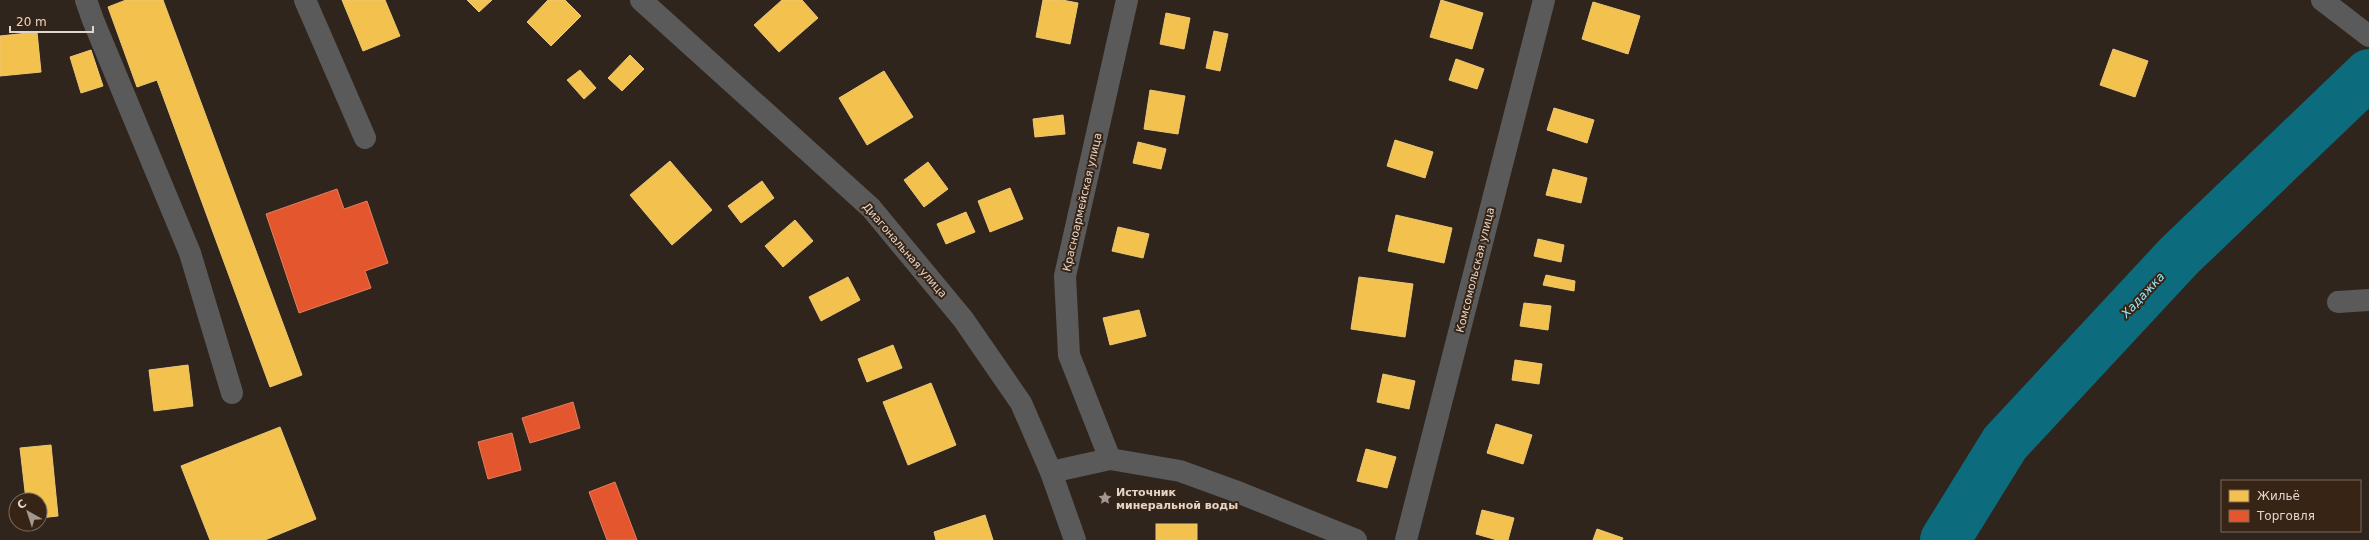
<svg xmlns="http://www.w3.org/2000/svg" width="2369" height="540" viewBox="0 0 2369 540" font-family="'DejaVu Sans',sans-serif">
<rect width="100%" height="100%" fill="#2f251d"/>
<g fill="#f2c14e" stroke="#edc774">
<polygon points="126,0 163,0 302,375 270,387 157,80 137,87 108,7"/>
<polygon points="342,0 385,0 400,36 363,51"/>
<polygon points="467,0 492,0 479,12"/>
<polygon points="548,0 565,0 581,16 551,46 527,22"/>
<polygon points="782,0 802,0 818,18 779,52 754,25"/>
<polygon points="1043,0 1062,0 1078,3 1070,44 1036,37"/>
<polygon points="1441,0 1483,13 1472,49 1430,37"/>
<polygon points="1593,2 1640,16 1628,54 1582,39"/>
<polygon points="1166,13 1190,18 1184,49 1160,44"/>
<polygon points="1214,31 1228,34 1220,71 1206,68"/>
<polygon points="37,32 41,72 0,76 0,36"/>
<polygon points="2113,49 2148,61 2135,97 2100,85"/>
<polygon points="91,50 103,86 81,93 70,57"/>
<polygon points="630,55 644,69 622,91 608,78"/>
<polygon points="1456,59 1484,69 1477,89 1449,80"/>
<polygon points="580,70 596,88 584,99 567,80"/>
<polygon points="884,71 913,117 867,145 839,98"/>
<polygon points="1150,90 1185,96 1178,134 1144,129"/>
<polygon points="1554,108 1594,120 1587,143 1547,130"/>
<polygon points="1063,115 1065,134 1035,137 1033,119"/>
<polygon points="1395,140 1433,152 1425,178 1387,166"/>
<polygon points="1138,142 1166,149 1161,169 1133,163"/>
<polygon points="670,161 712,210 672,245 630,195"/>
<polygon points="928,162 948,189 924,207 904,180"/>
<polygon points="1553,169 1587,178 1581,203 1546,195"/>
<polygon points="762,181 774,198 741,223 728,206"/>
<polygon points="1010,188 1023,219 990,232 978,201"/>
<polygon points="966,212 975,232 946,244 937,224"/>
<polygon points="1396,215 1452,228 1444,263 1388,251"/>
<polygon points="795,220 813,241 783,267 765,246"/>
<polygon points="1118,227 1149,234 1143,258 1112,251"/>
<polygon points="1538,239 1564,245 1561,262 1534,256"/>
<polygon points="1546,275 1575,281 1574,291 1543,285"/>
<polygon points="848,277 860,300 821,321 809,297"/>
<polygon points="1359,277 1413,284 1405,337 1351,329"/>
<polygon points="1524,303 1551,306 1548,330 1520,326"/>
<polygon points="1139,310 1146,336 1110,345 1103,318"/>
<polygon points="893,345 902,368 867,382 858,359"/>
<polygon points="1515,360 1542,364 1539,384 1512,380"/>
<polygon points="188,365 193,406 154,411 149,370"/>
<polygon points="1383,374 1415,381 1409,409 1377,402"/>
<polygon points="931,383 956,445 908,465 883,402"/>
<polygon points="1496,424 1532,435 1523,464 1487,453"/>
<polygon points="280,427 316,519 265,540 210,540 181,466"/>
<polygon points="51,445 58,516 40,518 40,500 26,500 20,448"/>
<polygon points="1366,449 1396,457 1387,488 1357,481"/>
<polygon points="1482,510 1514,518 1508,540 1497,540 1476,534"/>
<polygon points="985,515 993,540 936,540 934,532"/>
<rect x="1156" y="524" width="41" height="16"/>
<polygon points="1597,529 1623,538 1622,540 1593,540"/>
</g>
<g fill="#e4572e" stroke="#e37d5d">
<polygon points="337,189 344,209 367,201 388,263 365,271 371,288 299,313 266,214"/>
<polygon points="573,402 580,428 530,443 522,418"/>
<polygon points="512,433 521,470 488,479 478,442"/>
<polygon points="615,482 637,540 607,540 589,492"/>
</g>
<g fill="none" stroke-linecap="round" stroke-linejoin="round">
<polyline stroke="#0c6b7c" stroke-width="50" points="1945,540 2005,443 2179,256 2369,74"/>
<g stroke="#5b5a5a" stroke-width="22">
<polyline points="86,0 93,20 190,253 232,393"/>
<polyline points="305,0 365,138"/>
<polyline points="641,0 871,208 963,319 1021,403 1051,472 1075,540"/>
<polyline points="2322,0 2369,36"/>
<polyline points="2338,302 2369,300"/>
<polyline points="1110,459 1180,471 1235,491 1356,540"/>
<polyline points="1051,472 1110,459 1069,355 1065,276 1127,0"/>
<polyline points="1406,540 1544,0"/>
</g>
</g>
<defs>
<g id="sight-bare" transform="scale(1.08)"><path d="M0-6L1.8-2.2L6-1.7L2.9 1.2L3.7 5.4L0 3.3L-3.7 5.4L-2.9 1.2L-6-1.7L-1.8-2.2Z" fill="#a3978f" stroke="#372415" stroke-width="2.5" paint-order="stroke"/></g>
</defs>
<g fill-rule="evenodd">
<use href="#sight-bare" x="1105" y="498"/>
</g>
<g text-anchor="middle" stroke-width="4" stroke-linejoin="round" paint-order="stroke">
<g font-size="11" fill="#e2d5cc" stroke="#372415">
<text transform="translate(1082 202) rotate(-77)" y="4">Красноармейская улица</text>
<text transform="translate(905 250) rotate(49)" y="4">Диагональная улица</text>
<text transform="translate(1475 270) rotate(-76)" y="4">Комсомольская улица</text>
</g>
<g font-size="11" font-weight="bold" fill="#e2d5cc" stroke="#372415" text-anchor="start">
<text x="1116" y="496">Источник<tspan x="1116" dy="13">минеральной воды</tspan></text>
</g>
<g font-size="12" font-style="italic" fill="#96e8fc" stroke="#372415">
<text transform="translate(2143 295) rotate(-47)" y="4">Хадажка</text>
</g>
</g>
<rect x="2221" y="480" width="140" height="52" fill="#372415" stroke="#7b6b5e"/>
<rect x="2229" y="490" width="20" height="12" fill="#f2c14e" stroke="#7b6b5e"/>
<text x="2257" y="500" font-size="12" fill="#e2d5cc">Жильё</text>
<rect x="2229" y="510" width="20" height="12" fill="#e4572e" stroke="#7b6b5e"/>
<text x="2257" y="520" font-size="12" fill="#e2d5cc">Торговля</text>
<g transform="translate(28 512) rotate(321)"><circle r="19" fill="#372415" stroke="#7b6b5e"/>
<path d="M0-3L7 15L0 10L-7 15Z" fill="#a3978f"/>
<text y="-6" font-size="11" font-weight="bold" text-anchor="middle" fill="#e2d5cc">С</text>
</g>
<path d="M10 26v6h83v-6" fill="none" stroke="#e2d5cc" stroke-width="2"/>
<text x="16" y="26" font-size="12" fill="#e2d5cc" stroke="#372415" stroke-width="3" paint-order="stroke">20 m</text>
</svg>
